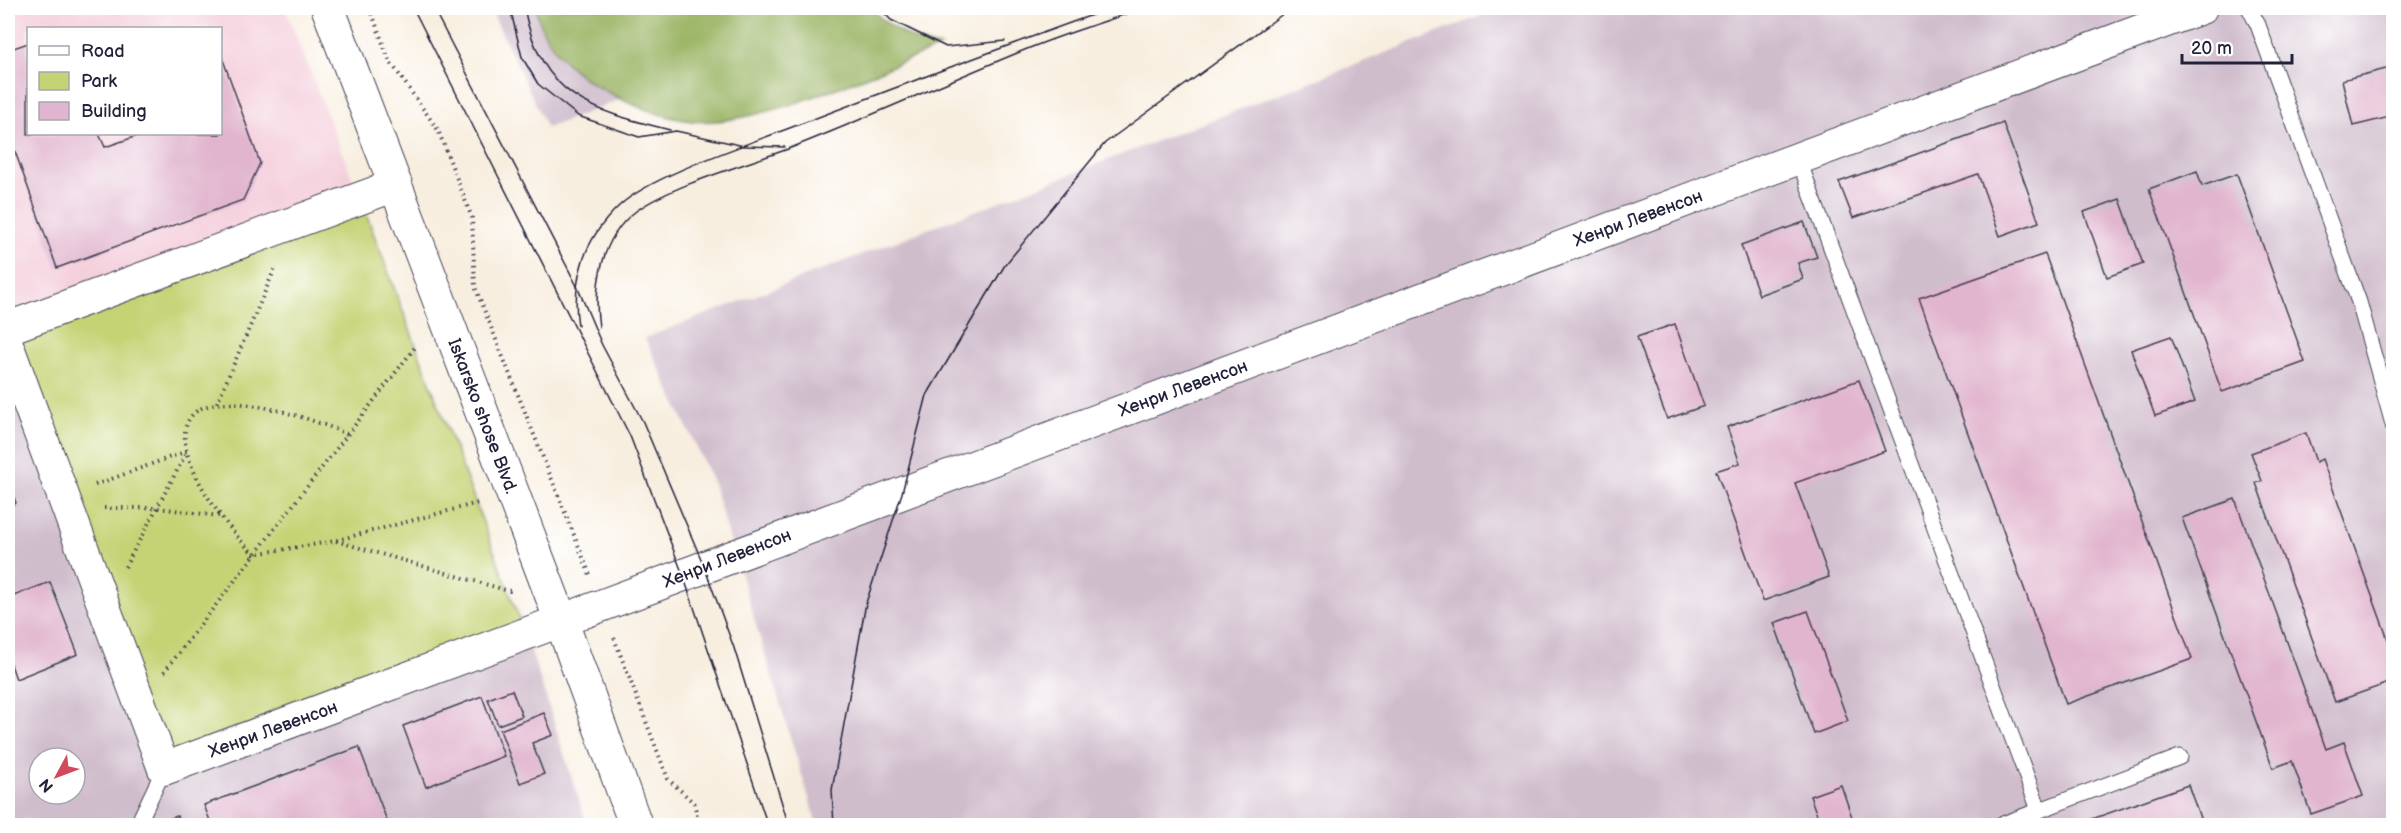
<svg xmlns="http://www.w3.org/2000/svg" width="2401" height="833" viewBox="0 0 2401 833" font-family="'Balsamiq Sans',sans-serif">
<rect width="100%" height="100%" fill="#fff"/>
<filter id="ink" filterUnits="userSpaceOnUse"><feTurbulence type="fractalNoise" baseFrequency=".0167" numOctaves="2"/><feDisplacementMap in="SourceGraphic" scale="12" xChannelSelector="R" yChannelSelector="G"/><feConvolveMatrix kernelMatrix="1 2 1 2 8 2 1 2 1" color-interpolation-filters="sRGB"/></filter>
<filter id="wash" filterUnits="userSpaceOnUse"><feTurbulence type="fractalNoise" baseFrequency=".008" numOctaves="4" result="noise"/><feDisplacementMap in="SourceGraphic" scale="24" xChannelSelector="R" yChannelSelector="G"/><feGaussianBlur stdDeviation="1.35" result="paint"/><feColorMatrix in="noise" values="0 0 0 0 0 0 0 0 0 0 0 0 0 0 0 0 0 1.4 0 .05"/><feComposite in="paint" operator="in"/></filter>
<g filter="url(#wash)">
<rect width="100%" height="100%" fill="#f8eedf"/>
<path fill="#f4cfdc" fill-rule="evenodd" d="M8,8H285L360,198L8,328ZM28,28H220V134H28Z"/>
<g fill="#d0bdcc" fill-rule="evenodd">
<polygon points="490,8 854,8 547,128"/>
<polygon points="1502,8 2393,8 2393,825 817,825 712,480 645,338"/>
<path d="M8,347L526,636L587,825H8ZM39,758H75V794H39Z"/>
</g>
<polygon fill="#c6d375" stroke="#747a58" stroke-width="1.5" points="360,198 526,636 164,769 8,328"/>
<path fill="#9cb566" stroke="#5f6c50" stroke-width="1.5" d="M536,8H870C890,28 912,42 940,47C875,71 759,128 692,121C658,117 624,102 595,85C568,69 541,40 536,8Z"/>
<g id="blocks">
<g fill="#e1b5ce">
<polygon points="28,43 28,134 99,134 105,147 143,134 220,134 221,54 260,163 243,200 57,268 8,132 8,50"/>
<polygon points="2394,67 2394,116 2353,126 2342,80"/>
<polygon points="2003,123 2039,222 2000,236 1978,174 1853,218 1839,182"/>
<polygon points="2197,171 2202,186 2237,174 2305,362 2222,392 2149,189"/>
<polygon points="2120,199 2143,264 2107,277 2084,212"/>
<polygon points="1804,222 1817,257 1798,263 1803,279 1759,295 1741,245"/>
<polygon points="2045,254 2192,659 2066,704 1919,298"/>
<polygon points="1675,324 1704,406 1667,419 1637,337"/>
<polygon points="2171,336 2195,402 2155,416 2131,350"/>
<polygon points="1859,380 1885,451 1795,483 1829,577 1763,601 1716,471 1740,463 1727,427"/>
<polygon points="2306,433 2316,462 2322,459 2394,656 2394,681 2335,702 2256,483 2262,481 2251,453"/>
<polygon points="8,482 16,503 8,507"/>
<polygon points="2235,499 2326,749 2344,742 2363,796 2311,814 2292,761 2273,768 2182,518"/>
<polygon points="50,582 78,654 16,679 8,656 8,598"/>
<polygon points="1808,611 1848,721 1814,734 1774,623"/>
<polygon points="512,690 522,716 498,725 488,699"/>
<polygon points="482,696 504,756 426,787 403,726"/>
<polygon points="544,713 553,735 532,743 544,774 520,783 500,730"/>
<polygon points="359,747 389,826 212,826 204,805"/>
<polygon points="1841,785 1855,826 1821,826 1810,796"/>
<polygon points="2188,785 2203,826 2075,826 2075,825"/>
<polygon points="177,816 180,826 152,826 152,825"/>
</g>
</g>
</g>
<g filter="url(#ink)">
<use href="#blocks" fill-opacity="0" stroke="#424154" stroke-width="1.5"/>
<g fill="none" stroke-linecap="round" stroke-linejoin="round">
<g stroke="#424154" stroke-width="17">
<g id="service">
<polyline points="2249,8 2258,25 2359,302 2394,428"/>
<polyline points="1798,158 2039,810"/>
<polyline points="137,826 164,769"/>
<polyline points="1998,826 2180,757"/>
</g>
</g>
<g stroke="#424154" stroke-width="34">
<g id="minor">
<polyline points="8,328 396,185"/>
<polyline points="8,347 164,769 2201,8"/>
</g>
</g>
<g stroke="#424154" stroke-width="35">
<polyline id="secondary" points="328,8 562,623 636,826"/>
</g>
<g stroke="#424154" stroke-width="4" stroke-dasharray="1.5 4.5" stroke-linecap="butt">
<polyline points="370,8 389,60 438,130 472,218 475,287 590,575"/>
<polyline points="217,403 276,266"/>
<path d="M347,434C315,420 236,392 202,408C150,433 230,533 254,554L330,542L478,503"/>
<polyline points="95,485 187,451"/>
<polyline points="104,508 158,508 219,516"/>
<polyline points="336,541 509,591 513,589"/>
<polyline points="125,567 187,452"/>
<polyline points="614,638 668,779 694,803 700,826"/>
<polyline points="164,672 416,346"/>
</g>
<use href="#service" stroke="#fff" stroke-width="15"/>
<use href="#minor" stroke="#fff" stroke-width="32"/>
<use href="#secondary" stroke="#fff" stroke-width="33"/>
<g stroke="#22223b" stroke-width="1.5">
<polyline points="413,8 630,436 683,575 768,826"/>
<polyline points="433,8 577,286 602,345 643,422 704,566 734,648 789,826"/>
<polyline points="510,8 522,57 538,84 578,116 639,137 676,131 744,146 785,147"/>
<path d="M524,8C542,97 589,110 670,130"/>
<polyline points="879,8 891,20 946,47 1005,41"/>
<path d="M578,326C571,279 584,239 619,206C650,177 737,148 779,132C890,90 1001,47 1112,8"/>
<path d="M599,327C593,287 601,237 636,211C672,185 745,165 788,149C870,117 950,80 1032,47C1069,32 1107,21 1144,8"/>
<polyline points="834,826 832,790 866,603 902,493 927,395 1005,265 1105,143 1291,8"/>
</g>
</g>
</g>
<g text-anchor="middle" stroke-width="4.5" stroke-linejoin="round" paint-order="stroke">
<g font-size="18" fill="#22223b" stroke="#fff">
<text transform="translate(1638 218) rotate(-20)" y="6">Хенри Левенсон</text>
<text transform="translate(1183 388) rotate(-20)" y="6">Хенри Левенсон</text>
<text transform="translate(483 416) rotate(69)" y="6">Iskarsko shose Blvd.</text>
<text transform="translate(727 558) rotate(-21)" y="6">Хенри Левенсон</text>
<text transform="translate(273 729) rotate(-20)" y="6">Хенри Левенсон</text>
</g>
</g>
<rect width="2401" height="833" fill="none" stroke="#fff" stroke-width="30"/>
<rect x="27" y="27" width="195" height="108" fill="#ffffff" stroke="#a7a7b1" stroke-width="1.5"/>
<rect x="39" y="46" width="30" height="9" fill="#ffffff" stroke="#a7a7b1" stroke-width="1.5"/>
<text x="81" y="57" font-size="18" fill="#22223b">Road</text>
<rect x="39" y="72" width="30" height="18" fill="#c6d375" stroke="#a7a7b1" stroke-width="1.5"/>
<text x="81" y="87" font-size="18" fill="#22223b">Park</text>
<rect x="39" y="102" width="30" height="18" fill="#e1b5ce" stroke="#a7a7b1" stroke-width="1.5"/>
<text x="81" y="117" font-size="18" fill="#22223b">Building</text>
<g transform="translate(57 776) rotate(229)"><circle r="28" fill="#ffffff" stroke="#a7a7b1" stroke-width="1.5"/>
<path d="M0-4.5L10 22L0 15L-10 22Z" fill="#d1495b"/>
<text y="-9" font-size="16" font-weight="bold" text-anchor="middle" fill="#22223b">N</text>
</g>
<path d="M2182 54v9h110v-9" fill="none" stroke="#22223b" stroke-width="3"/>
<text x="2191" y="54" font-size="18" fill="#22223b" stroke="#ffffff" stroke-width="4.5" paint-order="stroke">20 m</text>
</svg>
